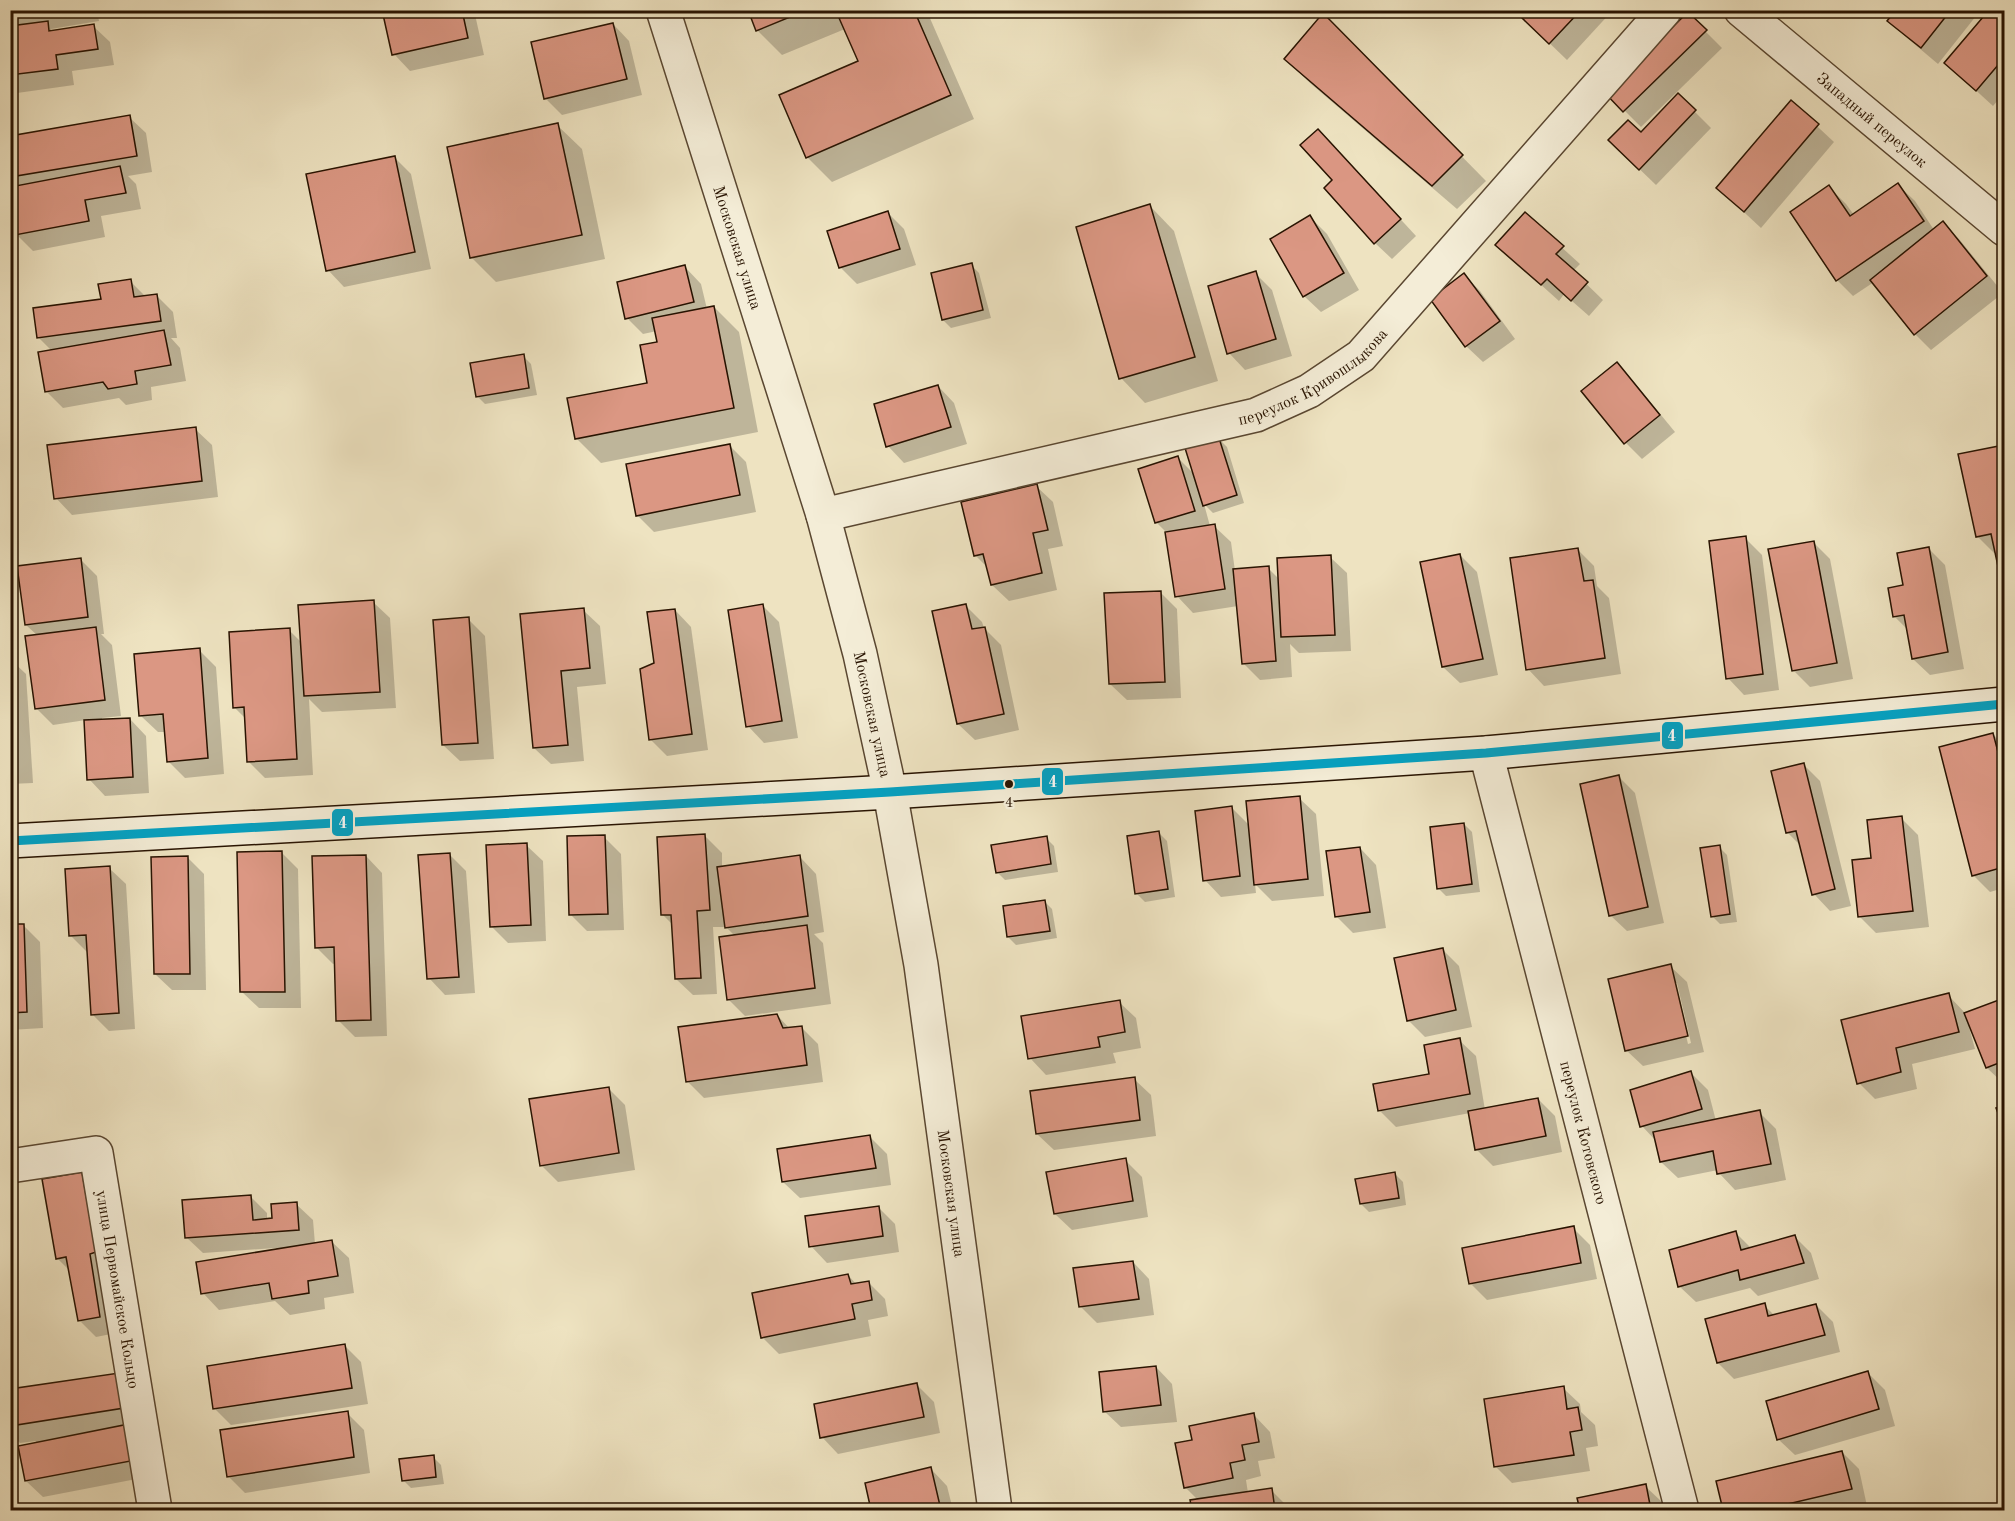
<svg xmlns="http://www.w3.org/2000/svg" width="2015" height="1521" viewBox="0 0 2015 1521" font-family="'Old Standard TT',serif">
<rect width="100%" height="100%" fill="#eee3c1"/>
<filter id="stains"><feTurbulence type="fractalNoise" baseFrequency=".00333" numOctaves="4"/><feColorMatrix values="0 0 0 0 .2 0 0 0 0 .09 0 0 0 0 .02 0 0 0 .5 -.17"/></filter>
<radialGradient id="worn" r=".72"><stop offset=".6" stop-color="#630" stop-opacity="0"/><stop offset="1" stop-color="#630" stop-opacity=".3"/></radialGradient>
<g fill="#0003" fill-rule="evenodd">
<polygon points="10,10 97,10 99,21 51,29 51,32 93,26 110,42 114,65 72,71 74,85 10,94"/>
<polygon points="384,10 474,10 484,55 410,71 394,54"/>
<polygon points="749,10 924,10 929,16 974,119 832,182 807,157 860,61 845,29 782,55 757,30"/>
<polygon points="1530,10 1613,10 1567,60 1540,34"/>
<polygon points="1898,10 1970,10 1976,16 1938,64 1906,37 1889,21"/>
<polygon points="1991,10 2004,10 2004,93 1993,106 1946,63"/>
<polygon points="1688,14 1722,48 1641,127 1607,93"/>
<polygon points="1323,15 1486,181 1457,209 1310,83 1286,59"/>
<polygon points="613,24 629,41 642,95 562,115 545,98"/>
<polygon points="1678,95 1711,128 1656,185 1627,157 1641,134"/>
<polygon points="1791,102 1834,142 1761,228 1718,188"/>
<polygon points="129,117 146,133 152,172 128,176 136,184 141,209 101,216 105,237 33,251 16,234 15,187 10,183 10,137"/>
<polygon points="557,125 582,149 605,259 496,282 472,258"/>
<polygon points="1334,147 1416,236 1392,259 1375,243 1334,180"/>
<polygon points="394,157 411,174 431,269 344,287 328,270"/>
<polygon points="1898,185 1915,201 1934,230 1943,223 1959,239 2003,293 1931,350 1915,334 1874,282 1853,296 1837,280 1829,187 1846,204 1854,215"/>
<polygon points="1150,206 1174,231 1218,381 1145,403 1121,378"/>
<polygon points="888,213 904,229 916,265 857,284 841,268 829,232"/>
<polygon points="1525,214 1580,264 1573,271 1603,300 1589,316 1564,294 1559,301 1497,245"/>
<polygon points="1310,217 1327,234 1359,290 1321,312 1304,296"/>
<polygon points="971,265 979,273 991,318 951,328 943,320"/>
<polygon points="685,267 701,284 707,309 714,307 739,332 758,432 601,463 576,438 649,384 659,343 657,331 643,334 627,318"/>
<polygon points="1255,273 1272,290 1292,356 1245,370 1229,353"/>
<polygon points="1464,275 1480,291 1515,339 1483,362 1466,346"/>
<polygon points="130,281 146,297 157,296 173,312 177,338 171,338 180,348 186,381 151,387 152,400 126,405 119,398 63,408 46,391 52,351 38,337 102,300"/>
<polygon points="523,356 531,364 537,395 485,404 477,396"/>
<polygon points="1617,364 1633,381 1675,432 1642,459 1626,443"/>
<polygon points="938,386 954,403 967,444 904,463 888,446"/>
<polygon points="195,429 212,445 218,497 72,515 56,498"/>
<polygon points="1219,439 1227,447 1244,503 1213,513 1204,504 1210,526 1214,526 1231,542 1235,571 1268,568 1279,579 1330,557 1347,573 1351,651 1299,653 1290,644 1292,677 1260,680 1243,663 1238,606 1193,613 1177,596 1167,533 1156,522 1178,458 1195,475"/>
<polygon points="729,445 746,462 756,512 654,532 637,515"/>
<polygon points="2004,446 2004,586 1996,553 1994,553 1977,536 1960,456"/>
<polygon points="1036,486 1053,502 1063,546 1048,549 1057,590 1009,601 992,585 988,568 976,556 963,503"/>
<polygon points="1745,538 1762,555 1779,690 1744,695 1728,678"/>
<polygon points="1813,542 1830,559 1853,679 1810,687 1793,670"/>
<polygon points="1928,548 1945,565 1964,669 1930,675 1913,659 1908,630 1894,616 1905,586"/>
<polygon points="1577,549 1594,566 1597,586 1609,598 1621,674 1544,686 1528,669"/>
<polygon points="1460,555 1477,572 1498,675 1460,683 1443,667"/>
<polygon points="80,559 97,576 104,634 101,634 112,645 121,716 102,718 102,721 130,719 146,736 149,793 105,796 89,779 86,720 53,725 36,708 38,636 26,625"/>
<polygon points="1160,592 1177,609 1181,698 1127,700 1110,684"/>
<polygon points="373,602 390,618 396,708 322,712 309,699 313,775 265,778 248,761 246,719 234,707 289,630 302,643"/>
<polygon points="965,605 982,622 984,628 1001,645 1019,730 975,740 958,724"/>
<polygon points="763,606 779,622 798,738 764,743 748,726"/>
<polygon points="583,610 600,626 606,684 577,687 584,761 551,764 534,748 521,616"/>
<polygon points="675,610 691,627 708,750 667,756 650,739 655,664"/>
<polygon points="468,619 485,636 494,759 460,761 443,745"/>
<polygon points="199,650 216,667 224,774 185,778 168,761 166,732 158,732 141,716"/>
<polygon points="10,659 26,674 33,783 10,784"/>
<polygon points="1993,734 2004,746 2004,888 1990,892 1973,875"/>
<polygon points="1803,764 1820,781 1851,906 1830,911 1814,894 1802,847 1788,833"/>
<polygon points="1619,777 1635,793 1664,923 1627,931 1610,915"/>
<polygon points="1299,798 1316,814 1324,896 1272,901 1255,884 1256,893 1221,897 1205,880 1231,807 1250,826"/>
<polygon points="1901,818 1918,835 1929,927 1876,933 1860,917 1873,860"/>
<polygon points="1464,824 1472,832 1480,892 1446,896 1438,888"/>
<polygon points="1159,833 1167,841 1175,897 1145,902 1137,894"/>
<polygon points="705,836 722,853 722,867 800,857 816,874 824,932 814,934 823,943 831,1004 745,1016 728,999 735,936 726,927 713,927 717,994 693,995 676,979 673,925 662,914"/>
<polygon points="604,837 621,854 624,930 587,931 571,915"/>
<polygon points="1046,838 1054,846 1058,872 1005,880 997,872"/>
<polygon points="526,845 543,861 546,941 508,943 491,926"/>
<polygon points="1719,847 1727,855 1737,922 1720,924 1712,916"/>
<polygon points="1360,848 1376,865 1386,928 1353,933 1336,916"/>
<polygon points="281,852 298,869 301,1008 259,1008 242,992"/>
<polygon points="449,854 466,871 475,993 445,995 429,978"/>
<polygon points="366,856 382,873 387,1036 355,1037 338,1020 336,963 333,964 316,947"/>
<polygon points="187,857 204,874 206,990 172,990 155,974"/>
<polygon points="109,868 126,884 135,1029 109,1031 92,1014 87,952 71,936"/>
<polygon points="1044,901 1052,909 1057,938 1016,945 1008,937"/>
<polygon points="23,925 40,942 43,1028 10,1030 10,926"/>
<polygon points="1442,949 1459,966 1472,1027 1425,1037 1408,1020"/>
<path d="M1670,966L1687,982L1704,1052L1643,1066L1626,1050ZM1674,983H1677L1691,1043L1688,1044Z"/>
<polygon points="1948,995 1966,1014 2004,999 2004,1084 1987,1068 1971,1026 1969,1027 1975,1049 1912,1064 1917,1089 1875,1099 1859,1083"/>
<polygon points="1119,1002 1136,1018 1141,1048 1113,1053 1116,1063 1046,1075 1030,1058"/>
<polygon points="777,1015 790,1029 801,1027 818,1044 823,1082 704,1098 687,1081"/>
<polygon points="1459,1040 1476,1056 1485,1110 1538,1099 1555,1116 1562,1152 1493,1166 1476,1149 1470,1113 1396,1127 1379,1110 1431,1075"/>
<polygon points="1691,1073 1708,1090 1716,1121 1759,1112 1776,1129 1786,1180 1735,1190 1719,1173 1718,1170 1678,1178 1661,1162 1656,1141 1642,1126"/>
<polygon points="1134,1079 1151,1095 1156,1136 1054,1150 1037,1134"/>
<polygon points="608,1088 625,1105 635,1170 558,1182 541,1165"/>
<polygon points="870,1137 887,1154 891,1185 800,1198 783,1182"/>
<polygon points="1125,1160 1142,1177 1148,1217 1072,1230 1055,1214"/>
<polygon points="81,1173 98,1190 116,1333 96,1337 79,1320 70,1271 58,1259 43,1180"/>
<polygon points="1395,1174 1403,1182 1406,1205 1369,1212 1361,1204"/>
<polygon points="250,1196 267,1213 267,1220 274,1219 296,1204 313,1220 315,1244 332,1242 349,1258 354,1293 324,1298 325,1309 290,1315 275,1301 219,1310 203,1293 276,1251 276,1248 203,1253 186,1237"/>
<polygon points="878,1207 895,1224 899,1252 827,1263 811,1246"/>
<polygon points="1573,1228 1590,1245 1597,1279 1487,1300 1470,1283"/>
<polygon points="1736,1233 1751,1248 1795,1237 1811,1253 1819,1279 1758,1296 1750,1288 1696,1302 1679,1286"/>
<polygon points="1133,1262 1149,1279 1154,1315 1097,1323 1080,1306"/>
<polygon points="848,1275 856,1284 868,1282 885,1299 888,1316 868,1320 871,1336 779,1354 762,1337"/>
<polygon points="1764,1305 1775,1316 1816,1305 1833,1322 1840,1352 1734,1379 1718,1363"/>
<polygon points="345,1346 361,1362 368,1404 231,1425 215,1409"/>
<polygon points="1156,1367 1172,1384 1177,1422 1121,1427 1104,1411"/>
<polygon points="1868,1373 1885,1390 1895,1426 1795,1455 1778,1439"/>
<polygon points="118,1374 152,1476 43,1497 26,1481 36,1441 20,1443 10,1433 10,1391"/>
<polygon points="917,1385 934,1402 940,1433 838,1454 822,1437"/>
<polygon points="1563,1388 1580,1404 1581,1412 1595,1425 1598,1446 1586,1448 1590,1471 1512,1483 1496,1467"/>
<polygon points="347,1413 364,1430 370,1473 245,1493 228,1476"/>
<polygon points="1254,1415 1270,1432 1275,1458 1258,1461 1261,1476 1246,1480 1248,1493 1271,1490 1288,1507 1289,1510 1194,1510 1192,1501 1198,1500 1185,1487 1194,1441"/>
<polygon points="1842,1452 1859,1469 1867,1506 1847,1510 1724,1510 1718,1482"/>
<polygon points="433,1457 441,1465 444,1484 411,1488 403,1480"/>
<polygon points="931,1469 947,1486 953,1510 873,1510 867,1484"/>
<polygon points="1645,1486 1662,1502 1664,1510 1581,1510 1579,1499"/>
</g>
<g fill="#db9783" stroke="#281301" stroke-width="1.5">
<polygon points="10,10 48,10 10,17"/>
<polygon points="382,10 462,10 468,38 392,55"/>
<polygon points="748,10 807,10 756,31"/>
<polygon points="857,10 914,10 951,95 806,158 779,95 858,61 839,18"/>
<polygon points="1528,10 1581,10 1549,44 1522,18"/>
<polygon points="1896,10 1951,10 1921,48 1887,21"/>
<polygon points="1989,10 2004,10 2004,58 1976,91 1944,63"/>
<polygon points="1688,12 1707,30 1623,112 1605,93"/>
<polygon points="1323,13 1463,155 1432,186 1284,59"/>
<polygon points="48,21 49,31 94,24 98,49 56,55 58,69 10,75 10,26"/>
<polygon points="613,23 627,79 544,99 531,42"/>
<polygon points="1678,93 1696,110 1639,170 1608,140 1628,120 1641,132"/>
<polygon points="1791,100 1819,124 1744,212 1716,188"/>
<polygon points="130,115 137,156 10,177 10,136"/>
<polygon points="558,123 582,235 470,258 447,147"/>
<polygon points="1318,129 1401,219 1374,244 1324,188 1332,180 1300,145"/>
<polygon points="395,156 415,252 326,271 306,174"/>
<polygon points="120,166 126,193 85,200 89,221 15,235 10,210 10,187"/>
<polygon points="1898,183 1924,221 1836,281 1790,212 1829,185 1850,216"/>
<polygon points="1150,204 1195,357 1119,379 1076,227"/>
<polygon points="888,211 900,249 839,268 827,231"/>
<polygon points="1525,212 1564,246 1556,254 1588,282 1571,301 1547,279 1541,285 1495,245"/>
<polygon points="1310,215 1344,273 1303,297 1270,239"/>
<polygon points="1943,221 1987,276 1914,335 1870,280"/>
<polygon points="972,263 983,310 942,320 931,273"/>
<polygon points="685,265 694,302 625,319 617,282"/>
<polygon points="1256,271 1276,339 1227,354 1208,286"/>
<polygon points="1464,273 1500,321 1465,347 1430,299"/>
<polygon points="131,279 134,297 157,294 161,321 37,338 33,308 101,299 98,284"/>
<polygon points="714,306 734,408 575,439 567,398 647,383 640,345 657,342 652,318"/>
<polygon points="164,330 171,365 135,371 137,384 108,389 103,382 45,392 38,352"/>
<polygon points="524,354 529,388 476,397 470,363"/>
<polygon points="1617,362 1660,415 1624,444 1581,391"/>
<polygon points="938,385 951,427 886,447 874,404"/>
<polygon points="196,427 202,481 54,499 47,445"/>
<polygon points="1219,438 1237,495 1203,506 1185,448"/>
<polygon points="730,444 740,495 636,516 626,464"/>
<polygon points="2004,445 2004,585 2002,585 1991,534 1976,537 1958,454"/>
<polygon points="1178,456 1195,511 1155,523 1138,469"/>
<polygon points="1037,484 1048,530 1033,533 1042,573 991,585 983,554 974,556 961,502"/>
<polygon points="1215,524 1225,589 1175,597 1165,532"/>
<polygon points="1746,536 1763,674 1726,679 1709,541"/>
<polygon points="1814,541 1837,663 1792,671 1768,549"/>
<polygon points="1929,547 1948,652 1912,659 1904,615 1893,617 1888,588 1903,585 1897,553"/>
<polygon points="1578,548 1584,581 1593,580 1605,658 1526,670 1510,558"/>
<polygon points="1460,554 1483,659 1442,667 1420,562"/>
<polygon points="1331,555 1335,635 1281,637 1277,558"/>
<polygon points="81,558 88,617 25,625 17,566"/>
<polygon points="1269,566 1276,661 1242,664 1233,569"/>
<polygon points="1161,591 1165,682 1109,684 1104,593"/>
<polygon points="374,600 380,692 304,696 298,605"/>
<polygon points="763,604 782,721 746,727 728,610"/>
<polygon points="966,604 972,629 985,627 1004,714 957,724 932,611"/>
<polygon points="584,608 590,668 561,671 568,745 533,748 520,614"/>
<polygon points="675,609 692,734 649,740 640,669 654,663 647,612"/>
<polygon points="469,617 478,743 442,745 433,620"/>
<polygon points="96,627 105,700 35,709 25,636"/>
<polygon points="290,628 297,759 247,762 244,707 233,708 229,632"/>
<polygon points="200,648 208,758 167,762 163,714 139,716 134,654"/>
<polygon points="10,667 17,767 10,767"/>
<polygon points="130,718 133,777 87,780 84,720"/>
<polygon points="1993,733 2004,775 2004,867 1972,876 1939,747"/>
<polygon points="1804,763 1835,889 1812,895 1796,831 1786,833 1771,771"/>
<polygon points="1619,775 1648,907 1609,916 1580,784"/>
<polygon points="1300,796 1308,879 1254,885 1246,801"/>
<polygon points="1232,806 1240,876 1203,881 1195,811"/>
<polygon points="1902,816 1913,911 1858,917 1852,860 1871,858 1867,820"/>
<polygon points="1464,823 1472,884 1437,889 1430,827"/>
<polygon points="1159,831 1168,889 1135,894 1127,836"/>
<polygon points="705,834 710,910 697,911 701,978 675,979 671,915 661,915 657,837"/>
<polygon points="605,835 608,914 569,915 567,836"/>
<polygon points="1047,836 1051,864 996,873 991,845"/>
<polygon points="527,843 531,925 490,927 486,845"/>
<polygon points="1720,845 1730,914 1711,917 1700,848"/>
<polygon points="1360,847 1370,912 1335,917 1326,851"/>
<polygon points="282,851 285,992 240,992 237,852"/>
<polygon points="450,853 459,977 427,979 418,855"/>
<polygon points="366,855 371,1020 336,1021 334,947 315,948 312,856"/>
<polygon points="800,855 808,916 725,928 717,867"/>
<polygon points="188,856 190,974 154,974 151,857"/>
<polygon points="110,866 119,1013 91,1015 86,935 69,936 65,869"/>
<polygon points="1045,900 1050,931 1007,937 1003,906"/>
<polygon points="10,924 24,924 27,1012 10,1013"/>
<polygon points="807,925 815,988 727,1000 719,937"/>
<polygon points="1443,948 1456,1010 1407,1021 1394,958"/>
<polygon points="1671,964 1688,1036 1625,1051 1608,979"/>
<polygon points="1949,993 1959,1032 1896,1048 1901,1072 1857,1084 1841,1020"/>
<polygon points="2004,998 2004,1061 1986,1068 1964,1013"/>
<polygon points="1120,1000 1125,1032 1098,1037 1100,1047 1028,1059 1021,1016"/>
<polygon points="777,1014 783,1028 802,1026 807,1065 686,1082 678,1027"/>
<polygon points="1460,1038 1470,1094 1378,1111 1373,1084 1429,1074 1424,1045"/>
<polygon points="1691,1071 1702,1109 1640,1127 1630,1090"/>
<polygon points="1135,1077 1140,1120 1036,1134 1030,1091"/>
<polygon points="609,1087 619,1153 540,1166 529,1099"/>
<polygon points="1538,1098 1546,1136 1475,1150 1468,1111"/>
<polygon points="2004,1105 2004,1129 1996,1108"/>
<polygon points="1760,1110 1771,1164 1717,1174 1713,1151 1660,1162 1653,1132"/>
<polygon points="870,1135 876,1168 782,1182 777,1149"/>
<polygon points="1126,1158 1133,1201 1054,1214 1046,1172"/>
<polygon points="82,1172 96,1252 90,1254 100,1317 78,1321 66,1257 56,1259 42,1179"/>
<polygon points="1395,1172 1399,1198 1360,1204 1355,1179"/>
<polygon points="251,1195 253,1220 272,1218 271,1204 297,1202 299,1230 185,1238 182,1200"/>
<polygon points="879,1206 883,1236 809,1247 805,1216"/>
<polygon points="1574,1226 1581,1263 1469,1284 1462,1248"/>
<polygon points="1736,1231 1741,1250 1795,1235 1804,1263 1740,1280 1738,1270 1678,1287 1669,1250"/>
<polygon points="332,1240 338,1276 308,1281 309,1293 272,1299 269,1283 201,1294 196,1262"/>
<polygon points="1133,1261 1139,1299 1079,1307 1073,1268"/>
<polygon points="848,1274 851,1284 869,1281 872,1300 852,1304 855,1319 761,1338 752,1293"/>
<polygon points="1765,1303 1768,1316 1816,1304 1825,1335 1717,1363 1705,1319"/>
<polygon points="345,1344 352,1388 213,1409 207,1366"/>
<polygon points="1156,1366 1161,1405 1103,1412 1099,1372"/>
<polygon points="1868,1371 1879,1409 1777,1440 1766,1401"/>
<polygon points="119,1373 124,1408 10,1426 10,1389"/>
<polygon points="917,1383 924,1417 820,1438 814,1404"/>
<polygon points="1564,1386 1567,1409 1578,1407 1582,1430 1570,1432 1574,1455 1494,1467 1484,1399"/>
<polygon points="348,1411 354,1457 227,1477 220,1430"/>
<polygon points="1254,1413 1259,1442 1242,1445 1245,1460 1230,1463 1233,1478 1184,1488 1175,1443 1192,1440 1189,1426"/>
<polygon points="129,1424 136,1460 25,1481 18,1446"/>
<polygon points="1842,1451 1852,1489 1762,1510 1723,1510 1716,1481"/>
<polygon points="434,1455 436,1477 402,1481 399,1459"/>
<polygon points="931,1467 941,1510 871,1510 865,1483"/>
<polygon points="1646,1484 1651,1510 1580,1510 1577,1498"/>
<polygon points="1272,1488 1275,1510 1192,1510 1190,1500"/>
</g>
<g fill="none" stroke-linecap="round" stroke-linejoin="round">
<g stroke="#5a4731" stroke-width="36">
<g id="street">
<path id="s1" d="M663,10L823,515L860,654L890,792L921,965L995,1510"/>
<path id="s2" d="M1741,10L2004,229"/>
<path id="s3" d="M823,515L1256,415L1309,391L1361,356L1665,10"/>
<path id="s4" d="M1486,753L1682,1510"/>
<path id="s5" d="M10,1166L96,1153L155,1510"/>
</g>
</g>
<g stroke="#281301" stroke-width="36">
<polyline id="secondary" points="10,841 890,792 1486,753 2004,704"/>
</g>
<use href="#street" stroke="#f4edd7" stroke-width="33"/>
<use href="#secondary" stroke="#f4edd7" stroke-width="33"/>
<g stroke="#f4edd7" stroke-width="14">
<polyline id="bus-1" points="10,841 890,792 1486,753 2004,704"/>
</g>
<use href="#bus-1" stroke="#02a2c4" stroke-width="9"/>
</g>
<circle fill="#281301" stroke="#f4edd7" stroke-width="2" cx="1009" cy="784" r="5"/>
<g text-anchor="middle" stroke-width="4.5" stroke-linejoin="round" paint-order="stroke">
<g font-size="14" fill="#281301" stroke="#f4edd7">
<text x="1009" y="807">4</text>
</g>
<g font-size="16" fill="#281301" stroke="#f4edd7">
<text dy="6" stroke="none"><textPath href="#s2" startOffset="171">Западный переулок</textPath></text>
<text dy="6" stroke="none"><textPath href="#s1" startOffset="249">Московская улица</textPath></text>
<text dy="6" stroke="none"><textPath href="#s3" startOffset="513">переулок Кривошлыкова</textPath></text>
<text dy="6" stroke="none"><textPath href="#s1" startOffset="735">Московская улица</textPath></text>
<text dy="6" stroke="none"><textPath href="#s4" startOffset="392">переулок Котовского</textPath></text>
<text dy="6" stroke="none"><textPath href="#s1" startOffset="1221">Московская улица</textPath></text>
<text dy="6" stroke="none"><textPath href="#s5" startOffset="225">улица Первомайское Кольцо</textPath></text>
</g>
</g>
<g stroke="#f4edd7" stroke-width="2">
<rect x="1661" y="721" width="23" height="29" rx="6" fill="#02a2c4"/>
<rect x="1041" y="767" width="23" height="29" rx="6" fill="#02a2c4"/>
<rect x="331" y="808" width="23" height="29" rx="6" fill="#02a2c4"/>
</g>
<g font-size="16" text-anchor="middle" font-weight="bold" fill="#fff">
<text x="1672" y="741">4</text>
<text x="1053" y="787">4</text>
<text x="343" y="828">4</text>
</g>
<rect width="2015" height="1521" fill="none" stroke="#eee3c1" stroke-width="36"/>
<rect x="12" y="12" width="1991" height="1497" fill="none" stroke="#281301" stroke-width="3"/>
<rect x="18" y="18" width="1979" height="1485" fill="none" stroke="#281301" stroke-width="1.5"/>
<rect width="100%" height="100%" filter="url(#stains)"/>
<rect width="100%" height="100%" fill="url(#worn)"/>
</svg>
